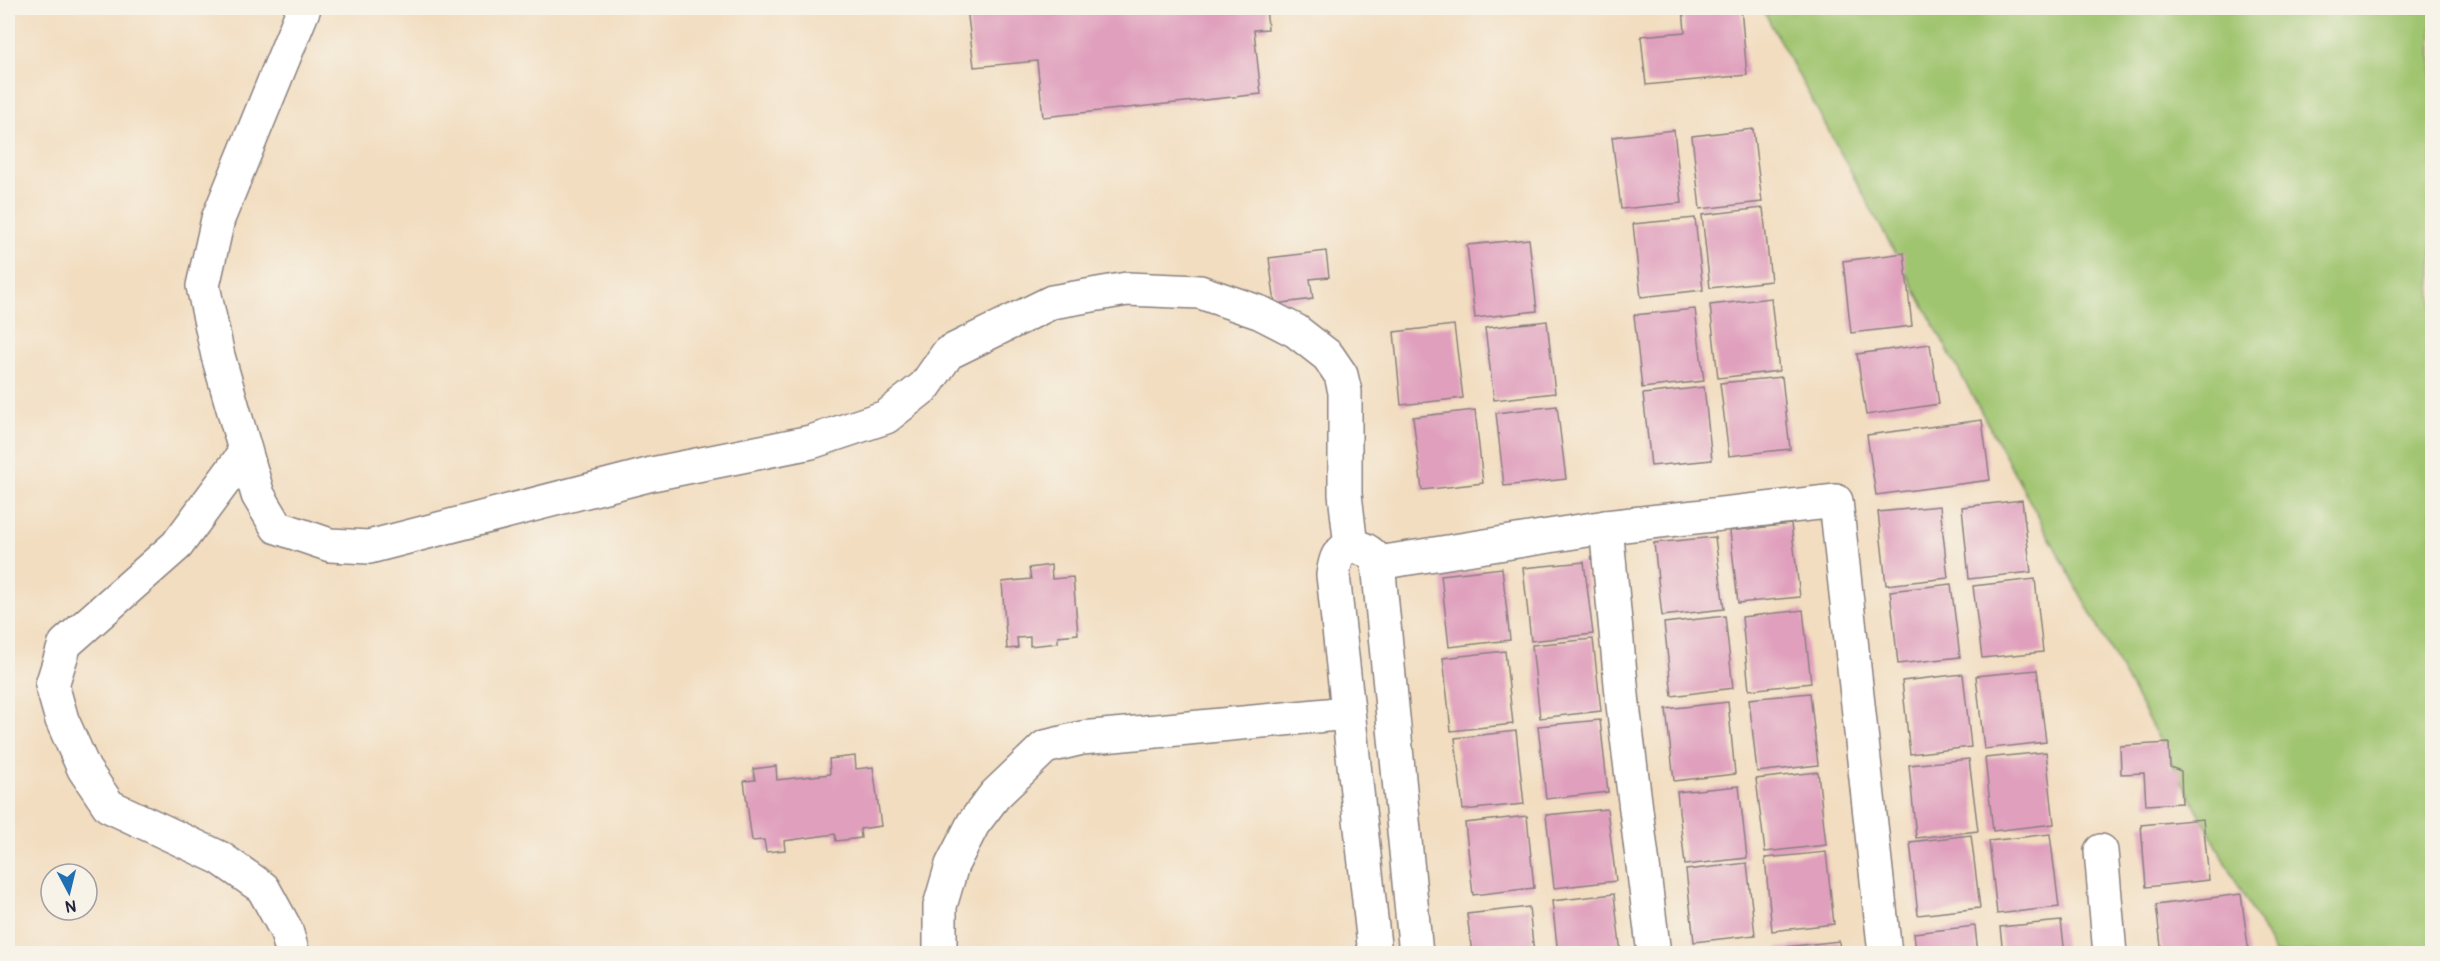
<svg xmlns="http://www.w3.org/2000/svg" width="2440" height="961" viewBox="0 0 2440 961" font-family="Pangolin,sans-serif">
<rect width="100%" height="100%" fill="#f7f3e8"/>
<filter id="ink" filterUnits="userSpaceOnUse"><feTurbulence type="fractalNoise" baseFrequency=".0167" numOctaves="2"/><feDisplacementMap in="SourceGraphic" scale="12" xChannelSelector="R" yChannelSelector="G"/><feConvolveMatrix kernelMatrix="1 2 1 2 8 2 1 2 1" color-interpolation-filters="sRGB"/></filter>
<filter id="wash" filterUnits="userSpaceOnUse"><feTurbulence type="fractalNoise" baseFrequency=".008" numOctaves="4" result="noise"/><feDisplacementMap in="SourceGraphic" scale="24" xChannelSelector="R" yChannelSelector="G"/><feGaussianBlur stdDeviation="1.35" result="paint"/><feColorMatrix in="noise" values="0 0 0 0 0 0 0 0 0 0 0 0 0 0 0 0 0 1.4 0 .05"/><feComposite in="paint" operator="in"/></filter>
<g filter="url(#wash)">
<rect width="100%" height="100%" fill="#f2ddc0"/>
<polygon fill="#a0c56f" stroke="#617455" stroke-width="1.5" points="1762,8 2432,8 2432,953 2275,953"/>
<g id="blocks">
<g fill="#e0a0bd">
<polygon points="967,8 1266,8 1268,29 1254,30 1261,94 1043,117 1037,61 974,67"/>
<polygon points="1683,8 1741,8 1747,75 1646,85 1641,36 1685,32"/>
<polygon points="1753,129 1762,202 1700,209 1692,136"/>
<polygon points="1674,130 1682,203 1621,209 1612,137"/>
<polygon points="1763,208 1771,281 1710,288 1702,215"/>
<polygon points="1695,218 1703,290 1641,297 1633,224"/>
<polygon points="1529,239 1537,311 1475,318 1467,245"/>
<polygon points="1326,251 1329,277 1310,279 1313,299 1275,304 1269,258"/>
<polygon points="1904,253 1912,326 1851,333 1843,261"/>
<polygon points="1771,298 1779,371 1718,378 1710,305"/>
<polygon points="1695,309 1704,381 1642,388 1634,315"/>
<polygon points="1547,321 1555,393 1494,400 1485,328"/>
<polygon points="1454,325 1463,398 1401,405 1394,332"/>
<polygon points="1930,344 1939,404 1866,415 1857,354"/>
<polygon points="1782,377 1790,449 1729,456 1720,383"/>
<polygon points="1704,387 1712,460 1651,466 1643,394"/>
<polygon points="1557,406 1566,479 1504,486 1496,413"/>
<polygon points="1475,410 1483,483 1422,490 1413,417"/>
<polygon points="1982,420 1990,480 1876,495 1867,435"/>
<polygon points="2022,500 2031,572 1969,579 1962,507"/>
<polygon points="1940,506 1948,578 1886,585 1878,512"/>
<polygon points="1791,524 1800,597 1738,603 1730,531"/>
<polygon points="1715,537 1724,609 1662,616 1654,543"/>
<polygon points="1584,562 1593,634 1531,641 1523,568"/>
<polygon points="1051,565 1052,579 1073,577 1078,634 1058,636 1058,643 1030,646 1030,637 1017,638 1018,648 1007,649 1002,582 1031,579 1029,568"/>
<polygon points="1502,568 1510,640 1449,647 1441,575"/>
<polygon points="2035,579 2043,652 1982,658 1973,586"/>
<polygon points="1951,584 1960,657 1898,664 1890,591"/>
<polygon points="1803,610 1811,683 1749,690 1742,617"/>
<polygon points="1725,616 1733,688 1672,696 1664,623"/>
<polygon points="1593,639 1601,711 1540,718 1532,645"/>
<polygon points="1505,651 1513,724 1451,731 1443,658"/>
<polygon points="2037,670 2046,742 1984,749 1976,676"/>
<polygon points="1963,674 1971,747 1910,754 1902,681"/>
<polygon points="1810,693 1818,765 1757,772 1749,699"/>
<polygon points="1728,702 1735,774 1674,781 1666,709"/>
<polygon points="1600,720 1608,792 1546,799 1538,726"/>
<polygon points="1516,731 1524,804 1463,810 1455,738"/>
<polygon points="2169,743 2170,767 2181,771 2182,803 2146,805 2144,773 2121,774 2120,746"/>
<polygon points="2046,752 2054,824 1993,831 1985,758"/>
<polygon points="855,756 856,769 873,767 881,826 860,829 861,838 836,841 835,834 784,841 785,850 766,852 764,840 752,841 744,781 755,780 753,769 776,766 777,780 830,774 829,759"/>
<polygon points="1969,759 1978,831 1916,838 1909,765"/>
<polygon points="1818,772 1826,845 1765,852 1756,779"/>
<polygon points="1739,786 1747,858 1685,865 1677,792"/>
<polygon points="1607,809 1616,881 1554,888 1546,815"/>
<polygon points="1527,816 1534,888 1473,895 1465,823"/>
<polygon points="2203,819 2209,880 2146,887 2141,825"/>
<polygon points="2050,834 2059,907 1997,914 1989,841"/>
<polygon points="1971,835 1980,908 1918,915 1910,842"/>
<polygon points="1826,852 1834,924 1772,931 1765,858"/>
<polygon points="1747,863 1755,935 1694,942 1686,870"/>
<polygon points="1614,894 1621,954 1558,954 1552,901"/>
<polygon points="2241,894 2249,954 2162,954 2156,905"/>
<polygon points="1529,907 1534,954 1472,954 1467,914"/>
<polygon points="2061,921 2065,954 2003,954 2000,927"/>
<polygon points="1975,926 1978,954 1916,954 1914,933"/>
<polygon points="1839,941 1840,954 1778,954 1777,948"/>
<polygon points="1761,949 1762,954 1736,954 1736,952"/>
</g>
</g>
</g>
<g filter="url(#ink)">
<use href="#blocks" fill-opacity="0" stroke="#8a807e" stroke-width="1.5"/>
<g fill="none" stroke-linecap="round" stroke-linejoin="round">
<g stroke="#8a807e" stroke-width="36">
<g id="street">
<polyline points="304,8 218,219 203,286 218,356 258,495 277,527 330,545 369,547 652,474 811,442 886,417 925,386 948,353 1052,302 1127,289 1200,292 1261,313 1296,331 1328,356 1341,375 1345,392 1345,494 1351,547"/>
<polyline points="245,453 177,545 65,644 52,685 62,720 84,769 109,806 220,858 263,888 286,930 293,954"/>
<polyline points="1606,527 1623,705 1654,954"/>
<polyline points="1378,563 1606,527 1836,501 1885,954"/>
<polyline points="2101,851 2110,954"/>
<polyline points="940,954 940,906 952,865 973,824 995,795 1045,747 1082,738 1348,713"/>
<path d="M1375,954L1333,575C1334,569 1335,561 1338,556C1350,539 1371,549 1378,563L1416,954"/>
</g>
</g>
<use href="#street" stroke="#fff" stroke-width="33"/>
</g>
</g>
<rect width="2440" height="961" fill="none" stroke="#f7f3e8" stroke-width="30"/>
<g transform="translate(69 892) rotate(173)"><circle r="28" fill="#f7f3e8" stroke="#a29fa3" stroke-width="1.5"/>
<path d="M0-4.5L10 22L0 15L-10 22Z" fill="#1f6fb2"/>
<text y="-9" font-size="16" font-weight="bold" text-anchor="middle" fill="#22223b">N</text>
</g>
</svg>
